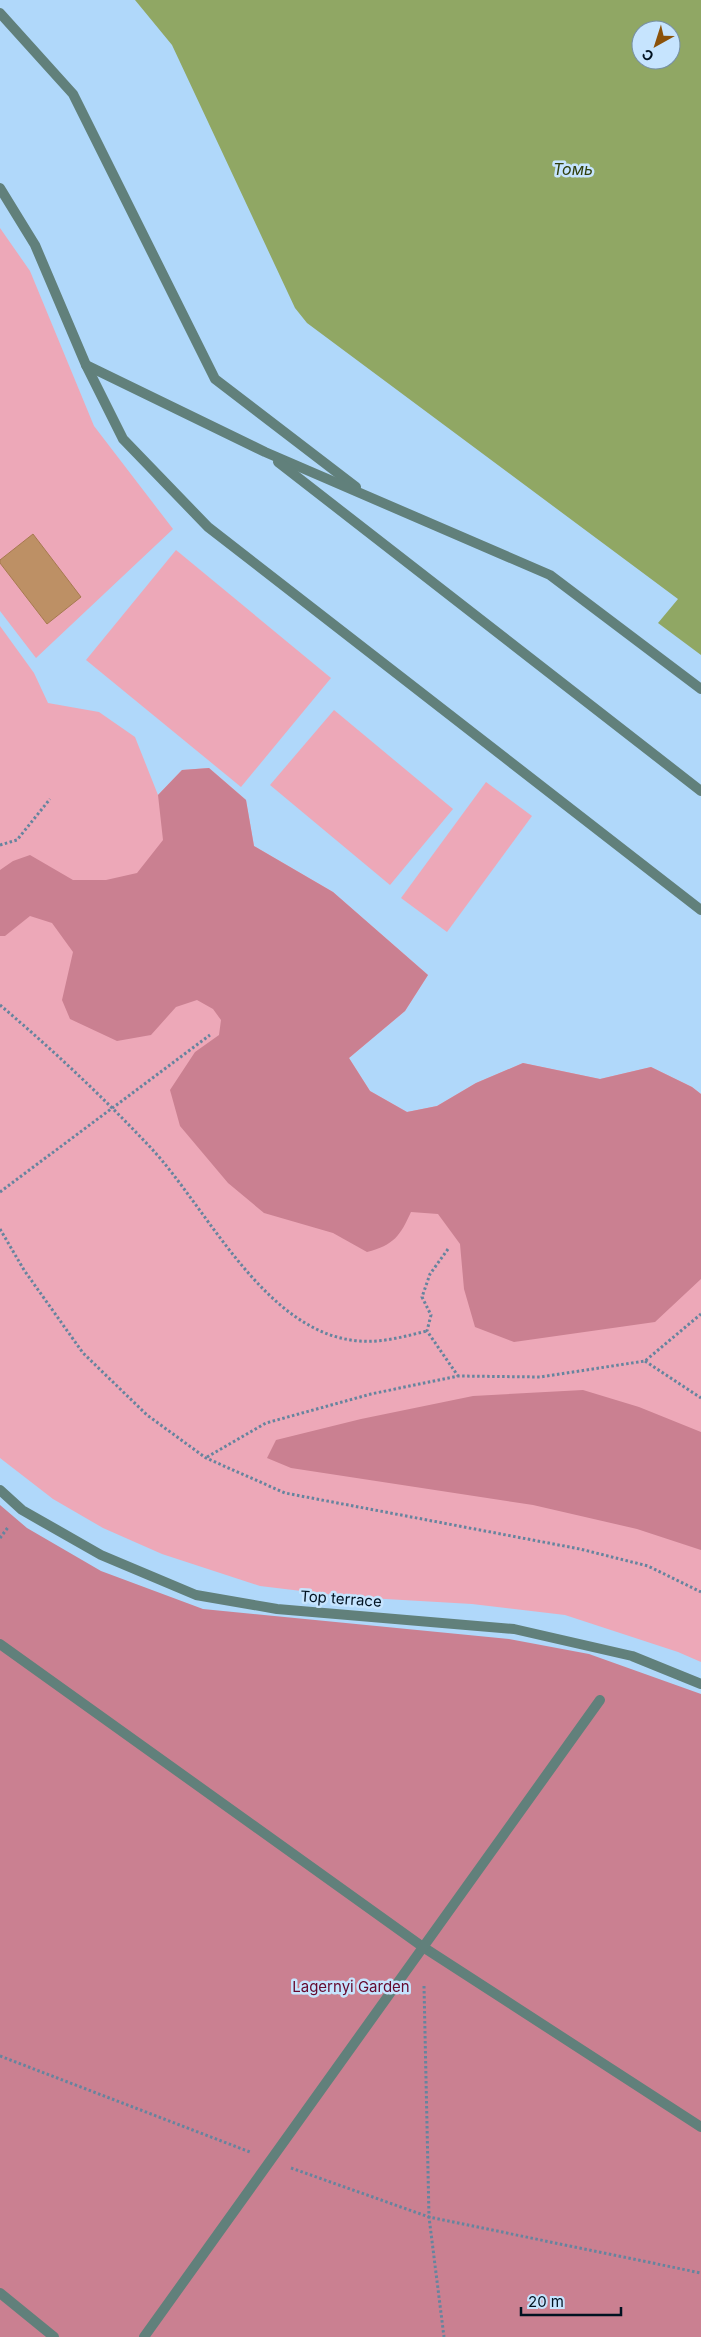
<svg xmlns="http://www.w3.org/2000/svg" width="701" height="2337" viewBox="0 0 701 2337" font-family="Inter,sans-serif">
<rect width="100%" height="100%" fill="#b0d8fa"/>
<g fill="#eda8b8">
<polygon points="0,228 30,271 94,426 173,529 36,658 0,611"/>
<polygon points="176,550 331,678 241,787 86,660"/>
<polygon points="0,626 34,673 48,703 99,712 135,737 158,795 182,770 209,768 246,800 254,846 333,892 428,975 405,1011 349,1058 370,1091 407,1112 437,1106 476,1083 523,1063 600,1079 651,1067 692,1087 701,1094 701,1662 678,1652 565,1615 472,1604 351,1597 260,1586 162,1554 103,1528 53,1499 0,1458"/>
<polygon points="334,710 453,809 390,885 270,785"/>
<polygon points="486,782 532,816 447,932 401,898"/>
</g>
<g fill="#ca8091">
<path d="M209,768L246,800L254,846L333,892L428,975L405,1011L349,1058L370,1091L407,1112L437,1106L476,1083L523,1063L600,1079L651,1067L692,1087L701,1094V1279L655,1322L514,1342L475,1327L464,1289L460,1244L438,1214L411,1212C400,1236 394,1245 367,1252L333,1233L264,1213L228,1183L180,1126L170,1090L195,1052L219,1035L221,1020L213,1009L197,1000L176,1007L151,1035L117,1041L70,1019L62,1000L73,952L52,923L30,916L5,936H0V870L13,861L30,855L73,880H106L137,873L163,840L158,795L182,770Z"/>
<polygon points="583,1390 639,1407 701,1432 701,1550 637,1529 533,1505 291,1468 267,1458 276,1440 361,1419 473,1396"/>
<polygon points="0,1505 27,1528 101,1571 203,1609 509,1639 589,1654 701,1694 701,2337 0,2337"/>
</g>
<path fill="#90a764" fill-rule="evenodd" d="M135,0H701V655L658,623L678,599L307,323L295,308L172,45ZM641,30H671V60H641Z"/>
<polygon fill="#bd9065" stroke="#a67a50" points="33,534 81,597 47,624 0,563 0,560"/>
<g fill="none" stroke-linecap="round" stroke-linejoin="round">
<g stroke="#66849e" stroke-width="3" stroke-dasharray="2.5 2.5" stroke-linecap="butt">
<polyline points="0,845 17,840 50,799"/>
<path d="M0,1005C53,1050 104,1098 151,1148C208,1209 266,1335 360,1341C382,1343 406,1336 427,1331"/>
<polyline points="0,1192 210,1035"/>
<polyline points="0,1229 24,1270 83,1353 147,1415 206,1458 285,1493 580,1549 648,1566 701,1592"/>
<polyline points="448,1249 430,1274 422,1297 431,1315 427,1331 458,1376"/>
<polyline points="645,1361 701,1398"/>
<polyline points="207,1457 266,1423 371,1394 458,1376 540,1377 645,1361 701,1314"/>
<polyline points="0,1538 9,1526"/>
<polyline points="424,1986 429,2217 444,2337"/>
<polyline points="0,2056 250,2152"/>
<polyline points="291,2168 429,2217 701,2273"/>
</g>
<g stroke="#61807b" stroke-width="10">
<polyline points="0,13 73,94 215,379 356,487"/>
<polyline points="0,188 35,245 86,365 123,439 208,527 701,910"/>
<polyline points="86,365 265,452 550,575 701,689"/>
<polyline points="278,462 701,791"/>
</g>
<g stroke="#61807b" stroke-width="10">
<polyline points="0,1490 22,1510 101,1555 196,1595 277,1609 514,1629 632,1656 701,1684"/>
<polyline points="0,1644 423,1947 701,2127"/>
<polyline points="0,2293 54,2337"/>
<polyline points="144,2337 600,1700"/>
</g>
</g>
<g text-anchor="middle" stroke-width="5" stroke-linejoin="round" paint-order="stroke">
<g font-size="15" fill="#011221" stroke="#c6e4fe">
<text transform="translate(341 1599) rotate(4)" y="5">Top terrace</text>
</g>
<g font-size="15" fill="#650a2e" stroke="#c6e4fe">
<text x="351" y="1992">Lagernyi Garden</text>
</g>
<g font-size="16" font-style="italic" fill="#313f0d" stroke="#c6e4fe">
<text x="573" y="175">Томь</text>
</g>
</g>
<g transform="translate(656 45) rotate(219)"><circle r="24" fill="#c6e4fe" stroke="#7790a6"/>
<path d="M0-4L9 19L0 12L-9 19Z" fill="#8b520a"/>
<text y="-8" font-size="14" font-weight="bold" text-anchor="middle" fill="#011221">С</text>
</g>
<path d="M521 2307v8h100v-8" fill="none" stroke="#011221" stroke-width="2.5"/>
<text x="528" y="2307" font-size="15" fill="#011221" stroke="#c6e4fe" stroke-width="4" paint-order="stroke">20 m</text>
</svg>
